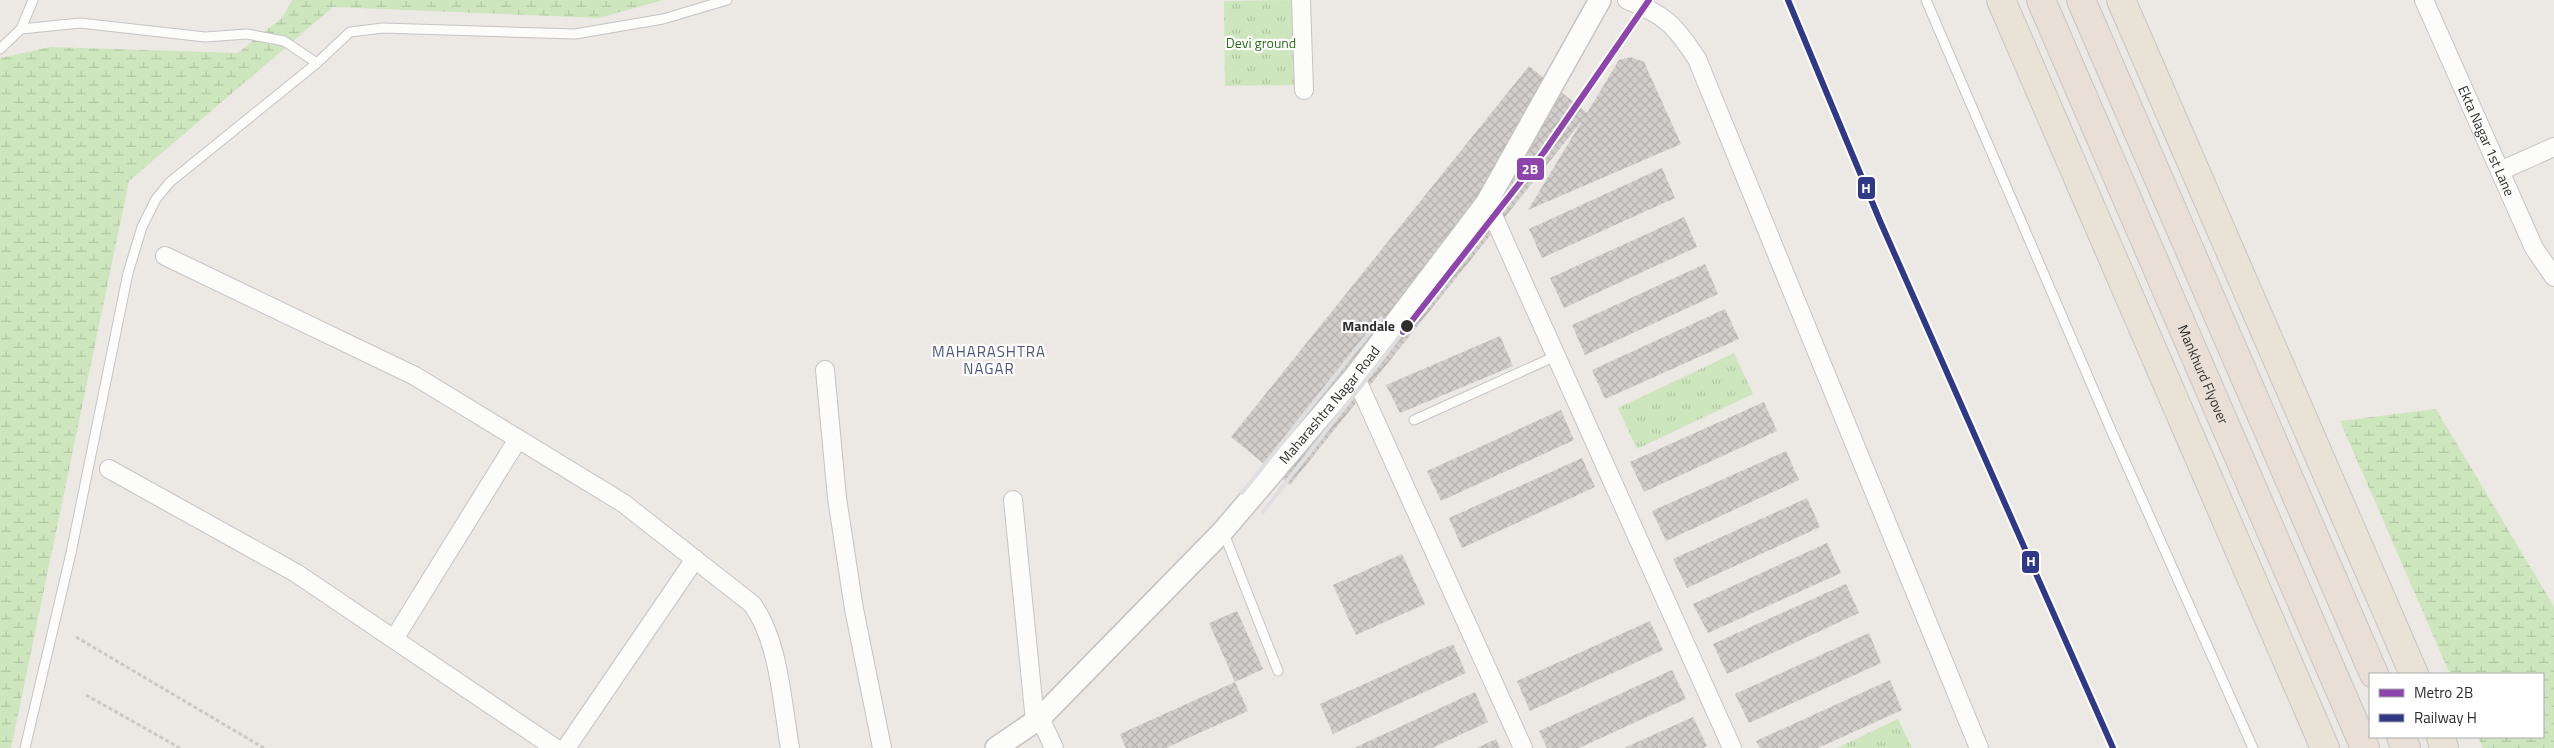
<svg xmlns="http://www.w3.org/2000/svg" width="2554" height="748" viewBox="0 0 2554 748" font-family="'Titillium Web',sans-serif">
<defs>
<pattern id="grass-tufts" width="24" height="20" patternUnits="userSpaceOnUse" patternTransform="scale(1.25)"><rect width="24" height="20" fill="#cee6be"/><path d="M3 7l-1-3M5 7V3M7 7l1-3M15 17l-1-3M17 17v-4M19 17l1-3" fill="none" stroke="#b1c6a4"/></pattern>
<pattern id="wetland-marsh" width="20" height="14" patternUnits="userSpaceOnUse" patternTransform="scale(1.25)"><rect width="20" height="14" fill="#cee6be"/><path d="M1 5h8M5 5V1M11 12h8M15 12V8" fill="none" stroke="#b1c6a4"/></pattern>
<pattern id="building-cross-hatch" width="8" height="8" patternUnits="userSpaceOnUse" patternTransform="scale(1.25)"><rect width="8" height="8" fill="#d1cecb"/><path d="M0 0l8 8M0 8l8-8" fill="none" stroke="#b4b1af"/></pattern>
</defs>
<rect width="100%" height="100%" fill="#ece8e4"/>
<g fill="url(#grass-tufts)">
<polygon points="1296,0 1297,85 1225,86 1224,1"/>
<polygon points="1734,353 1753,394 1637,449 1618,408"/>
<polygon points="1898,719 1912,748 1837,748"/>
</g>
<g fill="url(#wetland-marsh)">
<polygon points="292,0 663,0 599,18 333,7 129,181 11,748 0,748 0,58 50,47 238,53 283,17"/>
<polygon points="2436,409 2554,607 2554,748 2483,748 2478,737 2543,737 2543,674 2450,674 2340,421"/>
</g>
<g fill="url(#building-cross-hatch)">
<polygon points="1631,57 1644,62 1681,144 1528,210 1582,121 1290,485 1231,437 1529,66 1587,113 1619,60"/>
<polygon points="1662,168 1675,198 1542,258 1529,229"/>
<polygon points="1684,217 1697,247 1564,308 1550,278"/>
<polygon points="1705,264 1718,294 1585,355 1572,325"/>
<polygon points="1725,309 1739,339 1605,399 1592,370"/>
<polygon points="1500,336 1513,366 1400,413 1386,385"/>
<polygon points="1764,402 1777,431 1644,492 1630,462"/>
<polygon points="1561,410 1574,440 1441,501 1427,471"/>
<polygon points="1786,451 1799,480 1666,541 1652,511"/>
<polygon points="1582,458 1595,487 1462,548 1449,518"/>
<polygon points="1807,498 1820,527 1687,588 1673,559"/>
<polygon points="1827,543 1841,573 1708,633 1693,604"/>
<polygon points="1402,554 1425,604 1356,635 1333,585"/>
<polygon points="1846,584 1859,613 1727,674 1713,644"/>
<polygon points="1237,611 1263,669 1235,682 1209,623"/>
<polygon points="1650,621 1663,650 1530,711 1517,681"/>
<polygon points="1869,633 1881,663 1749,723 1735,694"/>
<polygon points="1453,644 1466,673 1333,734 1320,704"/>
<polygon points="1672,670 1686,699 1579,748 1547,748 1539,731"/>
<polygon points="1890,680 1902,710 1818,748 1760,748 1756,741"/>
<polygon points="1235,682 1248,711 1166,748 1126,748 1120,734"/>
<polygon points="1475,692 1488,722 1432,748 1354,748"/>
<polygon points="1693,717 1707,746 1703,748 1624,748"/>
<polygon points="1496,739 1500,748 1477,748"/>
</g>
<g fill="none" stroke-linecap="round" stroke-linejoin="round">
<g stroke="#c5c4c5" stroke-width="11">
<g id="service">
<polyline points="1926,0 2111,430 2253,748"/>
<polyline points="21,29 33,0"/>
<polyline points="0,49 21,29 80,23 205,37 247,34 284,41 317,63"/>
<polyline points="1414,420 1556,356"/>
<polyline points="1223,531 1278,671"/>
<polyline points="25,748 71,553 128,273 142,227 156,199 170,182 317,63 350,32 383,28 575,34 663,19 727,0"/>
</g>
</g>
<g stroke="#c5c4c5" stroke-width="20">
<g id="minor">
<polyline points="1301,0 1304,90"/>
<path d="M1627,0C1665,15 1675,25 1697,59L1979,748"/>
<path id="s1" d="M2424,0L2534,248L2554,277"/>
<polyline points="2500,171 2554,147"/>
<polyline points="1487,202 1732,748"/>
<path d="M165,256L415,376L623,503L752,604C779,640 782,703 790,748"/>
<polyline points="825,370 837,498 854,609 882,748"/>
<polyline points="1355,376 1523,748"/>
<polyline points="109,469 296,573 555,748"/>
<polyline points="1013,500 1035,721"/>
<polyline points="394,639 518,439"/>
<polyline points="1040,718 1054,748"/>
<polyline points="566,748 695,559"/>
</g>
</g>
<g stroke="#c5c4c5" stroke-width="24">
<g id="tertiary">
<path id="s2" d="M996,748L1040,718L1223,531L1355,376L1487,202L1600,0"/>
</g>
</g>
<g stroke="#c6c5c4" stroke-width="30">
<g id="trunk">
<polyline points="2001,0 2325,748"/>
<polyline points="2121,0 2414,674"/>
<polyline points="2441,737 2444,748"/>
</g>
</g>
<g stroke="#c6c5c4" stroke-width="30">
<g id="motorway">
<path id="s3" d="M2041,0L2365,748"/>
<polyline points="2081,0 2374,674"/>
<polyline points="2401,737 2406,748"/>
</g>
</g>
<g stroke="#c9c9c8" stroke-width="3" stroke-dasharray="4 2.5" stroke-linecap="butt">
<polyline points="76,637 264,748"/>
<polyline points="86,695 180,748"/>
</g>
<use href="#service" stroke="#fcfcfb" stroke-width="9"/>
<use href="#minor" stroke="#fcfcfb" stroke-width="18"/>
<use href="#tertiary" stroke="#fcfcfb" stroke-width="21"/>
<use href="#trunk" stroke="#e9e2d6" stroke-width="28"/>
<use href="#motorway" stroke="#eadfd6" stroke-width="28"/>
<g stroke="#dfdfe1" stroke-width="4">
<polyline points="1242,493 1381,318"/>
<polyline points="1263,512 1403,332"/>
</g>
<g stroke="#fff" stroke-width="10">
<polyline id="rail-1" points="1788,0 1880,221 2113,748"/>
</g>
<use href="#rail-1" stroke="#303888" stroke-width="6"/>
<g stroke="#fff" stroke-width="10">
<polyline id="metro-1" points="1403,332 1544,152 1649,0"/>
</g>
<use href="#metro-1" stroke="#8e44ad" stroke-width="6"/>
</g>
<circle fill="#2e2e2e" stroke="#fff" stroke-width="2" cx="1407" cy="326" r="7"/>
<g text-anchor="middle" stroke-width="4.5" stroke-linejoin="round" paint-order="stroke">
<g font-size="14" fill="#2c6e1b" stroke="#fff">
<text x="1261" y="48">Devi ground</text>
</g>
<g font-size="14" fill="#2e2e2e" stroke="#fff">
<text dy="5" stroke="none"><textPath href="#s1" startOffset="154">Ekta Nagar 1st Lane</textPath></text>
<text dy="5" stroke="none"><textPath href="#s3" startOffset="408">Mankhurd Flyover</textPath></text>
<text dy="5" stroke="none"><textPath href="#s2" startOffset="480">Maharashtra Nagar Road</textPath></text>
</g>
<g font-size="14" font-weight="bold" fill="#2e2e2e" stroke="#fff" text-anchor="end">
<text x="1395" y="331">Mandale</text>
</g>
<g font-size="15" letter-spacing="1" fill="#4d5680" stroke="#fff">
<text x="989" y="357">MAHARASHTRA<tspan x="989" dy="17">NAGAR</tspan></text>
</g>
</g>
<g stroke="#fff" stroke-width="2">
<rect x="1516" y="157" width="29" height="24" rx="5" fill="#8e44ad"/>
<rect x="1857" y="176" width="19" height="24" rx="5" fill="#303888"/>
<rect x="2021" y="550" width="19" height="24" rx="5" fill="#303888"/>
</g>
<g font-size="14" text-anchor="middle" font-weight="bold" fill="#fff">
<text x="1530" y="174">2B</text>
<text x="1866" y="193">H</text>
<text x="2031" y="566">H</text>
</g>
<rect x="2369" y="673" width="175" height="65" fill="#ffffff" stroke="#ababab"/>
<rect x="2379" y="689" width="25" height="8" fill="#8e44ad" stroke="#ababab"/>
<text x="2414" y="698" font-size="15" fill="#2e2e2e">Metro 2B</text>
<rect x="2379" y="714" width="25" height="8" fill="#303888" stroke="#ababab"/>
<text x="2414" y="723" font-size="15" fill="#2e2e2e">Railway H</text>
</svg>
